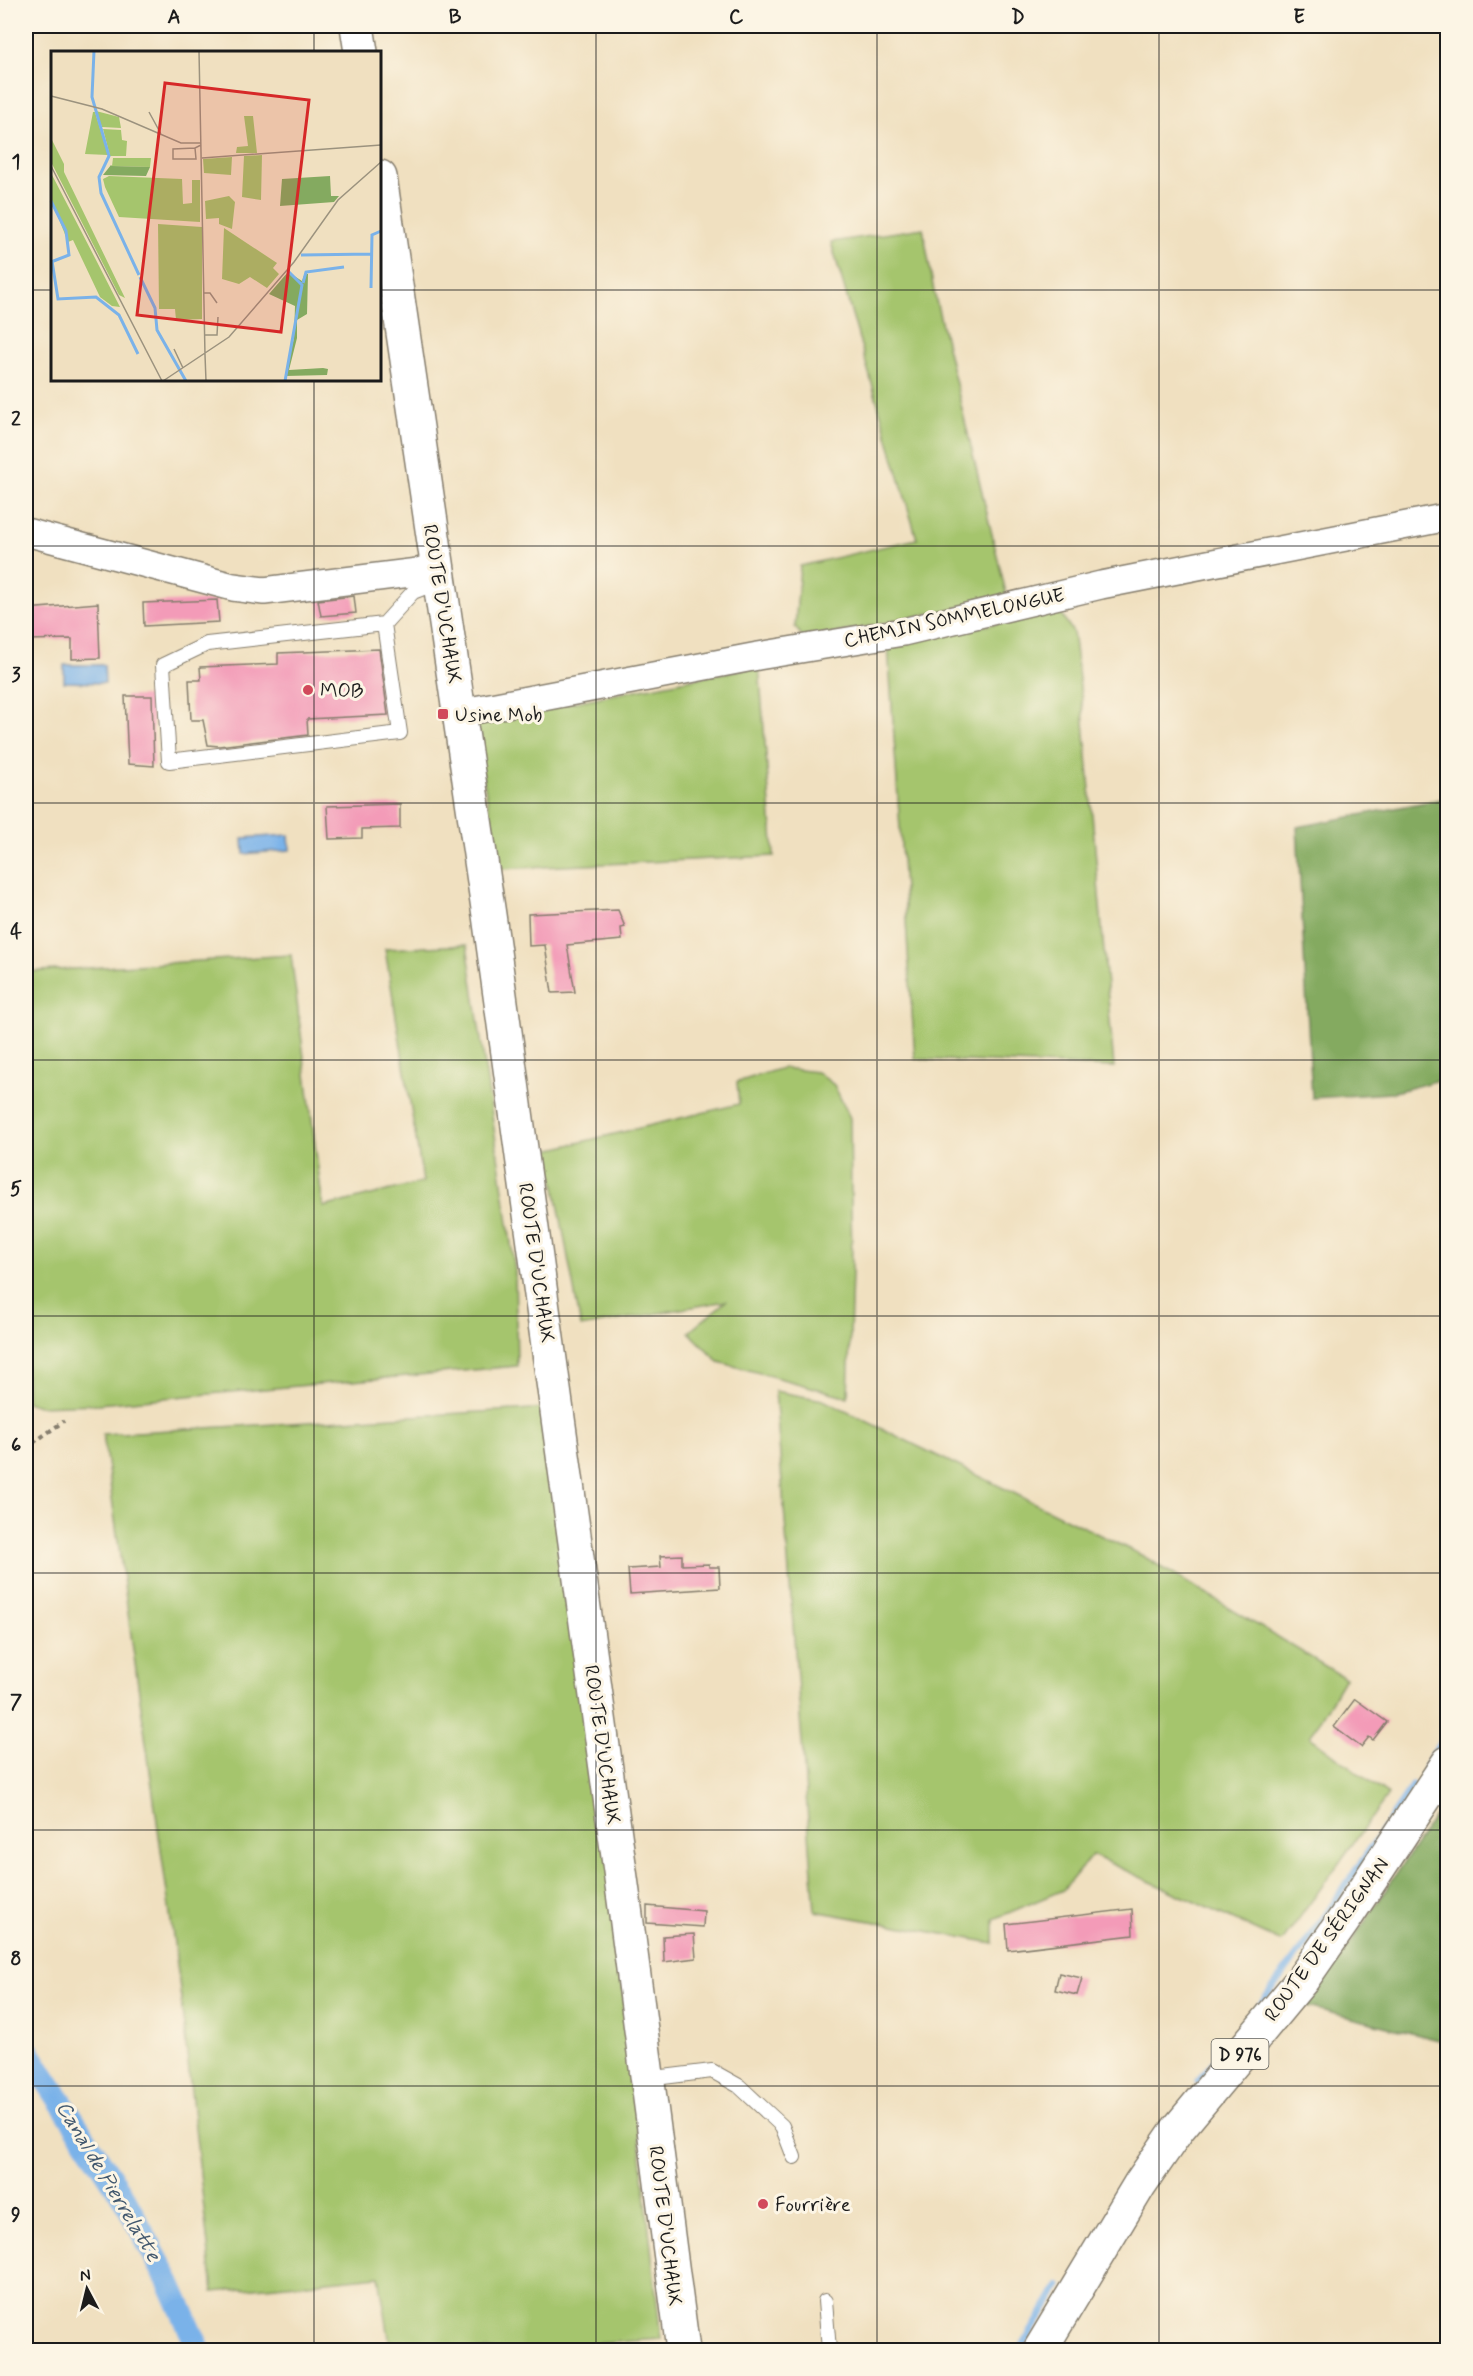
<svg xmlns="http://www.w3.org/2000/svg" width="1473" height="2376" viewBox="0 0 1473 2376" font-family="Mynerve,sans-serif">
<rect width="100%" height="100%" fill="#fcf5e5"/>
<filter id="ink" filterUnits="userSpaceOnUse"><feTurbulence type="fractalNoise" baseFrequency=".0167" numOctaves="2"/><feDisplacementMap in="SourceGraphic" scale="12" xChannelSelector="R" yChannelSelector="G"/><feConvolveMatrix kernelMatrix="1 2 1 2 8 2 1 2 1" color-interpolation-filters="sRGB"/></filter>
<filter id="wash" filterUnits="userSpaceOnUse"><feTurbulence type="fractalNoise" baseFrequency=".008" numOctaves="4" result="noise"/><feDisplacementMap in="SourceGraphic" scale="24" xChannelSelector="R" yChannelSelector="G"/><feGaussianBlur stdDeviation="1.35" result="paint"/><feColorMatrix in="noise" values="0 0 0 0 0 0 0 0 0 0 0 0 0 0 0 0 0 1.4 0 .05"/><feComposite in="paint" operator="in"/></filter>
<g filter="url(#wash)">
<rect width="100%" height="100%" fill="#f0e0c0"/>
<g fill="#a5c56d" stroke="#607044" stroke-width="1.5">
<polygon points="923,228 934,292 1007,597 805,640 795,627 800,566 917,539 831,242"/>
<polygon points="1059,611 1073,632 1083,710 1114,1067 915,1059 888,645"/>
<polygon points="759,666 774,856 500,869 473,722"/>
<polygon points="467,945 515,1271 517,1366 98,1404 39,1406 26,1402 26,972 291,955 323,1207 423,1182 385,949"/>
<polygon points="782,1068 817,1072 834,1085 850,1118 852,1273 848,1397 719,1362 689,1332 726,1301 581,1327 548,1150 739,1104 737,1082"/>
<polygon points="775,1391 823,1400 1143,1556 1345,1678 1310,1737 1388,1795 1282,1942 1092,1855 1063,1890 994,1919 994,1943 815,1911"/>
<polygon points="549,1408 613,1899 661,2339 510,2350 391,2350 379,2276 213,2292 178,1972 103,1434"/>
</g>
<g fill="#84aa60" stroke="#50633e" stroke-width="1.5">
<polygon points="1447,798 1447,1078 1391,1093 1312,1098 1297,827"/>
<polygon points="1447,1798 1447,2042 1308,2007"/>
</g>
<g fill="#7ab2e9" stroke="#4b6782" stroke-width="1.5">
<polygon points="64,665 104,665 105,683 64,682"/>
<polygon points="289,835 290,850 244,854 243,838"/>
</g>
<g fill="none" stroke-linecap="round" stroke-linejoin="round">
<g stroke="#7ab2e9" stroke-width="7">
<polyline points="1426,1767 1448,1731"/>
<polyline points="1258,2008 1319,1925 1413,1786"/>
<polyline points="1198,2081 1218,2057"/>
<polyline points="1020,2350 1059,2286"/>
</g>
<polyline stroke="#7ab2e9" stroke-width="24" points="26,2049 124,2198 170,2284 199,2350"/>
</g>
<g id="blocks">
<g fill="#f39bb8">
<polygon points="354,596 356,613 321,616 318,600"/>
<polygon points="217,600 219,622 144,626 143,603"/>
<polygon points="98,603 100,658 72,659 72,639 26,640 26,609"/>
<polygon points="379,649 388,715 307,719 308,735 219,746 208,745 203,720 191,720 189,680 201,680 200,667 278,664 278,653"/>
<polygon points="125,696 152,696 154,766 128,764"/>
<polygon points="400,804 400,828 362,829 362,838 329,839 327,806"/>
<polygon points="618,910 625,927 621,928 622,940 567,945 575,992 552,993 545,945 529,946 528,914"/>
<polygon points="682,1555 682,1565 709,1564 709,1567 719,1567 720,1588 630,1594 628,1569 661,1567 660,1556"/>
<polygon points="1355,1699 1387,1722 1373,1740 1369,1737 1361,1747 1334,1727"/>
<polygon points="647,1906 704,1911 703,1927 647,1923"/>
<polygon points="1132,1909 1133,1935 1008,1950 1006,1924"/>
<polygon points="694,1934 696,1958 664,1962 663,1936"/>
<polygon points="1059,1973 1082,1978 1077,1995 1055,1990"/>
</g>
</g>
</g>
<g filter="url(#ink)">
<use href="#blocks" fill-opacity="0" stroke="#867e6e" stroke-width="1.5"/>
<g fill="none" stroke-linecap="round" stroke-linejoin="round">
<g stroke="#867e6e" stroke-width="16">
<g id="lane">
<polyline points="384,624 207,644 163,665 169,761 400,733 384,624 413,592 439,582"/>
<polyline points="647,2079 712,2071 739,2086 782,2126 794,2157"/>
<polyline points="825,2301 829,2350"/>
</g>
</g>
<g stroke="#867e6e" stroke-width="30">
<g id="street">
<polyline points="26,532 233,587 264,591 418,572 437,566"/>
<polyline points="459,713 758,656 903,632 1101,585 1448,517"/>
</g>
</g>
<g stroke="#867e6e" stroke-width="36">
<g id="secondary">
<polyline points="357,26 361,52"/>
<polyline points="380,177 489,915 624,1900 683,2350"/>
</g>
</g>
<g stroke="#867e6e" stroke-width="36">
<polyline id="primary" points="1040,2350 1140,2184 1178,2129 1302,1980 1348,1914 1448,1763"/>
</g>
<polyline stroke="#867e6e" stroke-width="4" stroke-dasharray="4.5 4.5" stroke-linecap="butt" points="26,1448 64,1421"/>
<use href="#lane" stroke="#fff" stroke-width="14"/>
<use href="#street" stroke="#fff" stroke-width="27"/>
<use href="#secondary" stroke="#fff" stroke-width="33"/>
<use href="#primary" stroke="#fff" stroke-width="33"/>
</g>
</g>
<path fill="none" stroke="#1c1c1c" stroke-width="1.5" stroke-opacity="0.55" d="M314,26V52M596,26V2350M877,26V2350M1159,26V2350M26,290H52M380,290H1448M314,380V2350M26,546H1448M26,803H1448M26,1060H1448M26,1316H1448M26,1573H1448M26,1830H1448M26,2086H1448"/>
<g fill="#d1495b" stroke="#fcf5e5" stroke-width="2">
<circle cx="308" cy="690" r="6"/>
<rect x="437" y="708" width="12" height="12" rx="3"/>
<circle cx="763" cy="2204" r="6"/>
</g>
<g text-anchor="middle" stroke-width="6" stroke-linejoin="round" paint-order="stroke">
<rect fill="#fcf5e5" stroke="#5f5d58" stroke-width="1.5" x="1211.5" y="2039" width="57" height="30" rx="4.5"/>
<g font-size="18" font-weight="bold" fill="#1c1c1c">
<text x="1240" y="2060">D 976</text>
</g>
<g font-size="20" fill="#1c1c1c" stroke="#fcf5e5">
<text transform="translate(443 604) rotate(81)" y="7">ROUTE D'UCHAUX</text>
<text transform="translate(954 617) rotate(-12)" y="7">CHEMIN SOMMELONGUE</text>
<text transform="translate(537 1263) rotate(82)" y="7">ROUTE D'UCHAUX</text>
<text transform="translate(603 1745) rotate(82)" y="7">ROUTE D'UCHAUX</text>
<text transform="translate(1326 1939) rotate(-54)" y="7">ROUTE DE SÉRIGNAN</text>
<text transform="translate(666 2226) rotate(83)" y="7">ROUTE D'UCHAUX</text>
</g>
<g font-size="20" fill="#1c1c1c" stroke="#fcf5e5" text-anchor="start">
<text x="320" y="697">MOB</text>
<text x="455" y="721">Usine Mob</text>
<text x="775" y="2211">Fourrière</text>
</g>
<g font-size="21" font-style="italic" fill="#42586e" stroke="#fcf5e5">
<text transform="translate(109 2181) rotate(59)" y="7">Canal de Pierrelatte</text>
</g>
</g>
<g transform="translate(51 51)">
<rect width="330" height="330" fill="#f0e0c0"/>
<path d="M45,60L68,66L70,77L51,76ZM42,61H44L57,104L34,103ZM193,65H202L206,102H185L186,96L197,95ZM52,78L70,79L71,89L76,90L75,105H59ZM0,87L13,113V121L74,247L68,244L0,111ZM211,104L210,149L191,146L193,105ZM181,106L180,124L153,122L152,108ZM62,107H100L99,116L61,115ZM0,122L44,207L69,256L61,255L49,246L22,189L17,191L0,148ZM58,125L131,128L132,153L141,152V129H149V171L68,166L54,136L52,128ZM178,145L184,151L181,178L168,173V167L155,168L154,150ZM107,173L151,176V268L125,269L124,258H108ZM173,177L226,212L222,217L228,223L216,237L199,226L188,233L171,228Z" fill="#a5c56d"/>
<path d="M60,114L61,115L99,116L95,125L52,124ZM279,125L280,145H288L283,151L229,155L231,128ZM237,221L251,230L254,222L257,223L256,263L246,269V287L238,319L272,317L277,318L276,324L234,325L243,287L244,255L218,243Z" fill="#84aa60"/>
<path fill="none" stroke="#7ab2e9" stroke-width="3" d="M43,0L41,46L58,105L48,126L50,142L88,224M0,150L15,180L18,204L0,211M250,204L321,203M1,210L7,248L45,246L68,264L87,303M89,226L104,257L106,279L135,330M252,232L255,221L293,216M320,237L321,184L330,180M234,330L251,234L238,221"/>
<path fill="none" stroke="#9b927e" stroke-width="1.5" d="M148,0L154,304M0,45L51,58L130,92H150M98,61L110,83M144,97L122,98V108H145L144,97L150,94M151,107L330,94M0,115L111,330M153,242H159L166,252M153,284H166L167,266M123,298L132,317M154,304L155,330M112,330L178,286L243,211L287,149L330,111"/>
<path fill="#d62828" fill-opacity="0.15" stroke="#d62828" stroke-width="3" d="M114,32L258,49L230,281L86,264Z"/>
<rect width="330" height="330" fill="none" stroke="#1c1c1c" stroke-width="3"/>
</g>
<rect width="1473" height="2376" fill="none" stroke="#fcf5e5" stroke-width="66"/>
<g transform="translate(87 2289) rotate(353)" stroke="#fcf5e5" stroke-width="4.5" paint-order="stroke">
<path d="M0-4.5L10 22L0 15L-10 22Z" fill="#1c1c1c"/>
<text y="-9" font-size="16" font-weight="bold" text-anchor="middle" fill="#1c1c1c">N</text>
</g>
<rect x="33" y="33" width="1407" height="2310" fill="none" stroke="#1c1c1c" stroke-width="2"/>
<g font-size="20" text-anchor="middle" font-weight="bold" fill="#1c1c1c">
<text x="174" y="23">A</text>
<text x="455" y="23">B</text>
<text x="736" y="23">C</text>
<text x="1018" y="23">D</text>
<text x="1299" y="23">E</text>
<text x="16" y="168">1</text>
<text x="16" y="425">2</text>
<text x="16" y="681">3</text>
<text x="16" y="938">4</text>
<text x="16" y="1195">5</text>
<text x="16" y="1451">6</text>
<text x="16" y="1708">7</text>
<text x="16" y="1965">8</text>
<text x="16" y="2221">9</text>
</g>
</svg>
